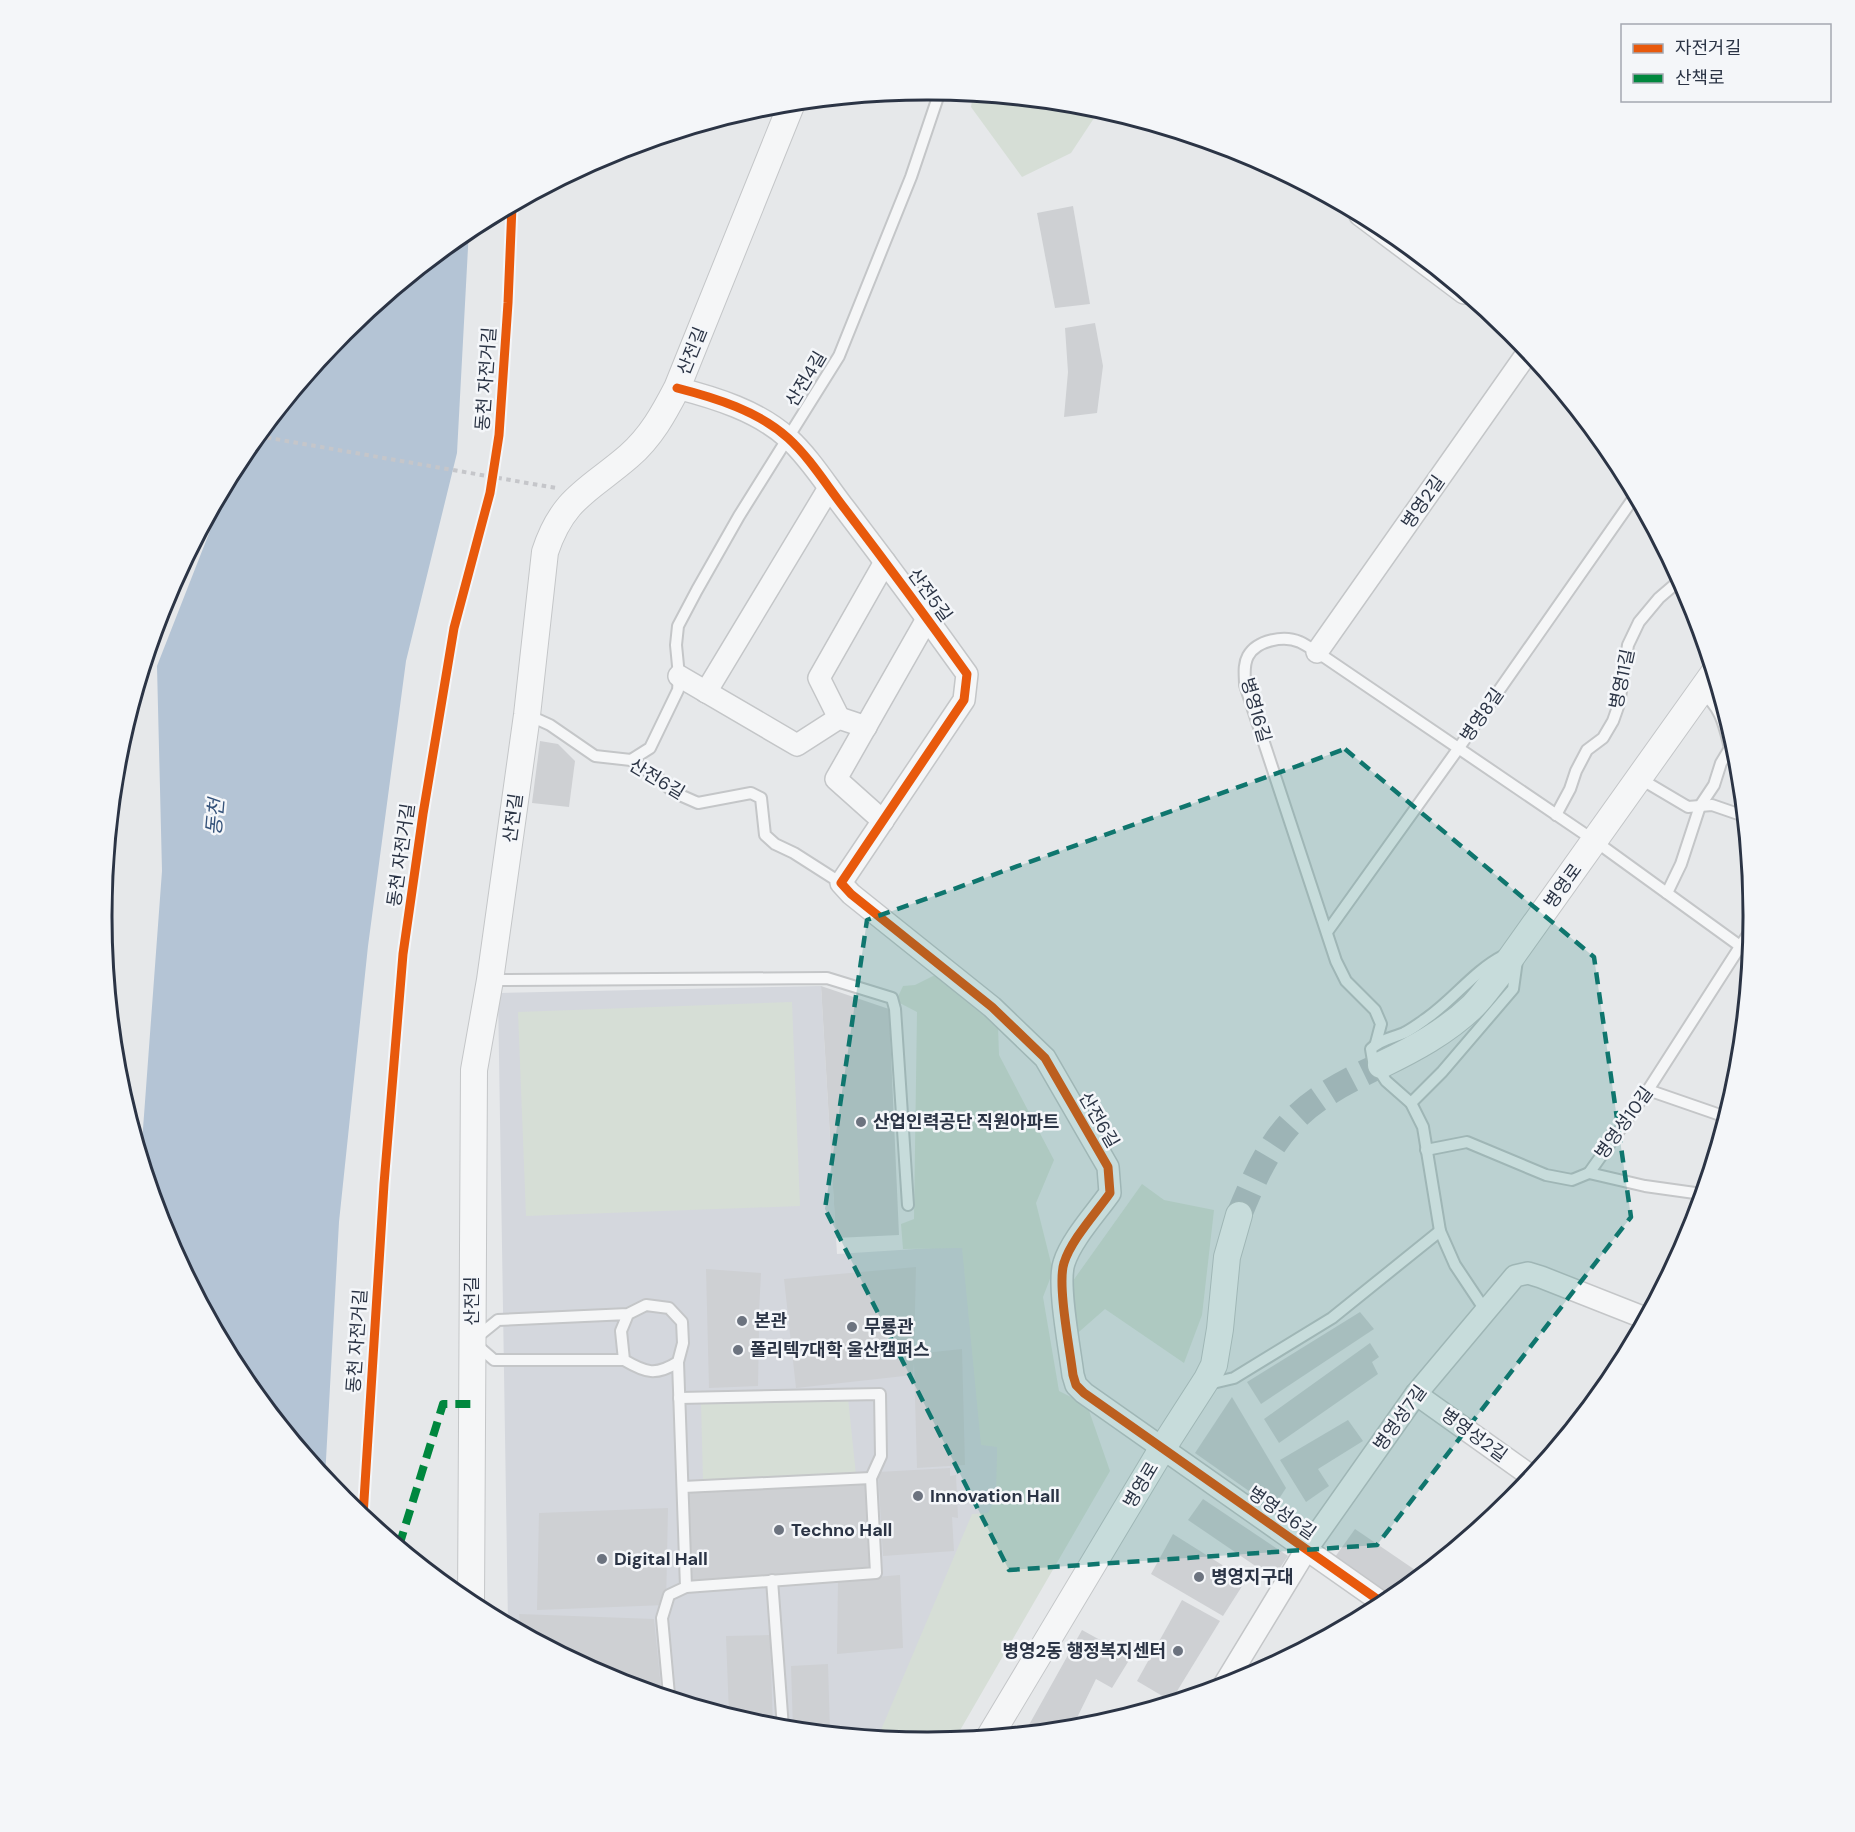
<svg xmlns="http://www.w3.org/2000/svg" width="1855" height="1832" viewBox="0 0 1855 1832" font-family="'DM Sans','Noto Sans KR',sans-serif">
<rect width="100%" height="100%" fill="#e6e8ea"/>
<polygon fill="#d4d7dd" points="821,986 837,1254 963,1246 997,1446 1001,1515 927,1742 766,1726 611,1679 508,1624 498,993"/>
<g fill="#d6ded6">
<polygon points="973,94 1089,106 1100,109 1071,153 1022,177 971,107"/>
<polygon points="939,973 982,1006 998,1026 999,1055 1054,1160 1036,1203 1053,1271 1043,1297 1059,1391 1087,1405 1110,1471 955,1739 927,1742 878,1737 972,1514 988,1513 996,1498 997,1447 981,1445 962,1248 903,1249 901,1224 914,1219 917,1012 896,1001 903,986 915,985"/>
<polygon points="792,1002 800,1206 526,1216 518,1012"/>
<polygon points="1142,1184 1164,1200 1214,1210 1202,1315 1184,1363 1105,1309 1072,1338 1065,1292"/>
<polygon points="848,1398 856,1475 703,1482 701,1401"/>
</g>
<polygon fill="#b4c4d5" points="469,229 457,453 406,661 368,946 339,1222 325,1478 241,1375 164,1232 141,1156 162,871 157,666 233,472 241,457 344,332"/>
<g fill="#ced0d3">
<polygon points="1073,206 1090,304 1055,308 1037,213"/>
<polygon points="1095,323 1103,366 1097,413 1064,417 1068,372 1065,328"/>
<polygon points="540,741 558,744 575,761 569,807 532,803"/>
<polygon points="821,986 889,1009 899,1235 836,1238"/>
<polygon points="916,1267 914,1354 962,1349 965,1465 917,1468 914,1363 913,1375 796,1388 784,1279"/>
<polygon points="706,1269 761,1273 759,1311 776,1312 777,1330 759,1331 758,1386 709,1388"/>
<polygon points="1360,1312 1374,1329 1261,1404 1247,1382"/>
<polygon points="1370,1343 1379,1357 1372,1362 1378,1374 1279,1443 1264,1419"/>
<polygon points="1232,1397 1286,1488 1273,1508 1195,1453"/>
<polygon points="1348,1420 1363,1441 1318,1469 1329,1486 1306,1502 1280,1460"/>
<polygon points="950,1468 950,1476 956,1475 958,1518 952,1517 954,1551 883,1556 878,1472"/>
<polygon points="865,1484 871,1568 691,1582 688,1492"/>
<polygon points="1203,1499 1288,1556 1273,1578 1188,1520"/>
<polygon points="668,1508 666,1605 537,1610 539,1513"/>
<polygon points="1355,1529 1421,1574 1394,1597 1335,1557"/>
<polygon points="1173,1534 1246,1580 1223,1616 1151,1574"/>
<polygon points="900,1575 903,1648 837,1654 838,1580"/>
<polygon points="1182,1600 1220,1621 1171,1701 1137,1681"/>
<polygon points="519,1614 654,1619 661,1688 645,1689 611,1679 521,1631"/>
<polygon points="1082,1630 1131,1657 1112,1688 1096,1679 1072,1728 1025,1732"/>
<polygon points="770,1635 773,1727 729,1715 726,1636"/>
<polygon points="828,1664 830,1732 793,1729 791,1666"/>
</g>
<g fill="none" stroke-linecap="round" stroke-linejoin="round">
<path stroke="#c1c4c9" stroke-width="26" stroke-dasharray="26 13" stroke-linecap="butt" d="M1239,1215C1274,1129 1296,1104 1381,1065"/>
<g stroke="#c4c6c8" stroke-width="14">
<g id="service">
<polyline points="528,715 550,725 595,756 631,760 661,780 673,792 698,803 751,793 761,798 765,835 775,844 794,853 841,883"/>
<polyline points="631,760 650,748 678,690 679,676 676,645 678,626 697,590 739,516 839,356 911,177 940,91"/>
<polyline points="1639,778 1688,807 1712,805 1744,816"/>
<polyline points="1556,815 1570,789 1576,771 1587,750 1603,738 1613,721 1619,704 1628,645 1639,622 1659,598 1680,580"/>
<path d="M1667,893L1681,864L1700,806L1714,785L1721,763L1730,748C1724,724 1721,707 1701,692"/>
<polyline points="1327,932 1458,749 1635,496"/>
<polyline points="491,980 827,978 892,998 895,1009 908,1205"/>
<path d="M1376,1043L1381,1024L1375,1010L1346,981L1336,961L1245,685C1245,675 1243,665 1248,656C1257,640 1284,635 1300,642C1306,645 1312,649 1317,652L1595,841L1740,946"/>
<polyline points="1648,1090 1726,1117"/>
<polyline points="1411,1103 1442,1072 1513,989 1517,960"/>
<polyline points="1426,1150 1467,1142 1546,1175 1572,1180 1589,1173 1648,1090 1752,928"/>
<polyline points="1589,1173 1645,1186 1702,1194"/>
<path d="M1485,1310L1455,1265L1440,1231L1423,1127L1411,1103L1386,1081L1373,1061L1371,1049C1379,1040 1392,1038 1404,1033C1412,1029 1420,1023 1427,1018C1454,999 1474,971 1503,956"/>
<path d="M624,1360L621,1331L628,1314L646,1305L669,1308L682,1322L683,1343L678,1362C656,1376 646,1373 624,1360H494L472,1341L498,1320L628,1314"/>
<polyline points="1207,1379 1217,1382 1234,1378 1332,1318 1440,1231"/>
<polyline points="679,1398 880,1394 881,1456 871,1478"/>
<polyline points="683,1487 871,1478 876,1573 686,1587"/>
<polyline points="772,1580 783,1728"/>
<polyline points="663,1695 669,1695 662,1618 669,1595 686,1587 678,1362"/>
</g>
</g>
<g stroke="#c4c6c8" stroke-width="24">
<g id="minor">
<polyline points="1360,215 1464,293"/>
<path d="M677,388C716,398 758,411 788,438C810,458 827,486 845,509C887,564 927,618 967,674L964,700L841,883L851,894L992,1007L1045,1058L1108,1167L1110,1193C1096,1213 1071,1240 1064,1263C1057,1284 1070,1350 1073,1375L1076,1385L1084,1393L1384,1604"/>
<polyline points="1317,652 1528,352"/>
<polyline points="679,676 797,745 839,718 866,727"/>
<polyline points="706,692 829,488"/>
<polyline points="839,718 819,678 885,562"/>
<polyline points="883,821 836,779 927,619"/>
<polyline points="1416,1394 1531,1476"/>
<polyline points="1224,1685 1306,1550 1416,1394 1515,1276 1528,1273 1541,1277 1645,1318"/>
</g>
</g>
<g stroke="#c4c6c8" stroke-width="28">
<g id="tertiary">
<path d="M1381,1065C1414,1049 1446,1032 1473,1006C1483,996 1491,984 1500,973L1713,674"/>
<path d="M471,1604L474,1070L490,980L527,715L545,552C563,497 590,490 629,456C651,437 664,413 677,388L792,103"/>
<polyline points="990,1736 1162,1449 1207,1379 1214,1365 1220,1329 1227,1257 1239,1215"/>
</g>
</g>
<polyline stroke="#c5c6ca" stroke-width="4" stroke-dasharray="4.5 4.5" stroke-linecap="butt" points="258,436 556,488"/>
<use href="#service" stroke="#f5f6f7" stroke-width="10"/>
<use href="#minor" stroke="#f5f6f7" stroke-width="21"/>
<use href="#tertiary" stroke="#f5f6f7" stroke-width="26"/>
<polyline stroke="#00873e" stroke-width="8" stroke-dasharray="15 8" stroke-linecap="butt" points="399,1546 443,1404 472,1404"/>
<g stroke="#f4f6f9" stroke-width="13">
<g id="cycleway">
<path d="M677,388C716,398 758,411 788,438C810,458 827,486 845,509C887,564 927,618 967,674L964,700L841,883L851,894L992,1007L1045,1058L1108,1167L1110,1193C1096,1213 1071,1240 1064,1263C1057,1284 1070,1350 1073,1375L1076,1385L1084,1393L1384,1604"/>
<polyline points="363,1516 384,1184 403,954 423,814 454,628 490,493 499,435 508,303 512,206"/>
</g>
</g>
<use href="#cycleway" stroke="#e8590c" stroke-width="9"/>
</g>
<path fill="#0f766e" fill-opacity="0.2" stroke="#0f766e" stroke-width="4.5" stroke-dasharray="12 8" stroke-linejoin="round" d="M1345,749L1594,957L1631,1217L1377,1545L1009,1570L825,1209L867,920Z"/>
<g fill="#6c737f" stroke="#f4f6f9" stroke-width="2">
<circle cx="861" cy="1122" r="6"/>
<circle cx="742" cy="1321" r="6"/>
<circle cx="852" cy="1327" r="6"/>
<circle cx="738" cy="1350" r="6"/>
<circle cx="918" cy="1496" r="6"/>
<circle cx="779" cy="1530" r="6"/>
<circle cx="602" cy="1559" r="6"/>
<circle cx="1199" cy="1577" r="6"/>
<circle cx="1178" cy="1651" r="6"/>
</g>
<g text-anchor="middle" stroke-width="5" stroke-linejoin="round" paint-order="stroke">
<g font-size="18" fill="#2b3445" stroke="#f4f6f9">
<text transform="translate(692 351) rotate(-68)" y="6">산전길</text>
<text transform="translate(486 379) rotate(-86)" y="6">동천 자전거길</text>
<text transform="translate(806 379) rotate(-59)" y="6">산전4길</text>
<text transform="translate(1423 502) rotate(-55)" y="6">병영2길</text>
<text transform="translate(930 595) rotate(54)" y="6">산전5길</text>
<text transform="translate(1622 679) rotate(-78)" y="6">병영11길</text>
<text transform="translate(1256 710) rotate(74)" y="6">병영16길</text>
<text transform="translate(1482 715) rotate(-55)" y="6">병영8길</text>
<text transform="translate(657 779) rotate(31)" y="6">산전6길</text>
<text transform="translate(513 818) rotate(-82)" y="6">산전길</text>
<text transform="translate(401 855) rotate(-82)" y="6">동천 자전거길</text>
<text transform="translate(1563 886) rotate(-54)" y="6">병영로</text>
<text transform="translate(1099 1120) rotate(60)" y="6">산전6길</text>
<text transform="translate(1624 1123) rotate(-54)" y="6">병영성10길</text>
<text transform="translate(472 1301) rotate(-90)" y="6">산전길</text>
<text transform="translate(357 1341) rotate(-86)" y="6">동천 자전거길</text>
<text transform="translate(1400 1418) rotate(-54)" y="6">병영성7길</text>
<text transform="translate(1474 1435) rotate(36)" y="6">병영성2길</text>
<text transform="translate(1141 1485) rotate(-59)" y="6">병영로</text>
<text transform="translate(1282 1513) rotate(35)" y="6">병영성6길</text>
</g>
<g font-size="18" font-weight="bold" fill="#2b3445" stroke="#f4f6f9" text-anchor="start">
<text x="873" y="1128">산업인력공단 직원아파트</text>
<text x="754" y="1327">본관</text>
<text x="864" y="1333">무룡관</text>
<text x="750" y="1356">폴리텍7대학 울산캠퍼스</text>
<text x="930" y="1502">Innovation Hall</text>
<text x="791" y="1536">Techno Hall</text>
<text x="614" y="1565">Digital Hall</text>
<text x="1211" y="1583">병영지구대</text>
<text x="1166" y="1657" text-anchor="end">병영2동 행정복지센터</text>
</g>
<g font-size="20" font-style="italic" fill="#34527a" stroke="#f4f6f9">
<text transform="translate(215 817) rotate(-85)" y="7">동천</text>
</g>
</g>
<path d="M0 0H1855V1832H0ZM927 100H928A815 815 0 0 1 1743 915V917A815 815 0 0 1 928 1732H927A815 815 0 0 1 112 917V915A815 815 0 0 1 927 100Z" fill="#f4f6f9" fill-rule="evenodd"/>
<path fill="none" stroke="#2b3445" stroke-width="3" d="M927 100H928A815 815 0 0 1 1743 915V917A815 815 0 0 1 928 1732H927A815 815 0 0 1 112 917V915A815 815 0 0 1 927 100Z"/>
<rect x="1621" y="24" width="210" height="78" fill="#f4f6f9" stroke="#a4a8b1" stroke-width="1.5"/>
<rect x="1633" y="44" width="30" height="9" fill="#e8590c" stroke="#a4a8b1" stroke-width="1.5"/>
<text x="1675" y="54" font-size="18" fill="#2b3445">자전거길</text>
<rect x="1633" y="74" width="30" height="9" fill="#00873e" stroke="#a4a8b1" stroke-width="1.5"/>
<text x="1675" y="84" font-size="18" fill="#2b3445">산책로</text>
</svg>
